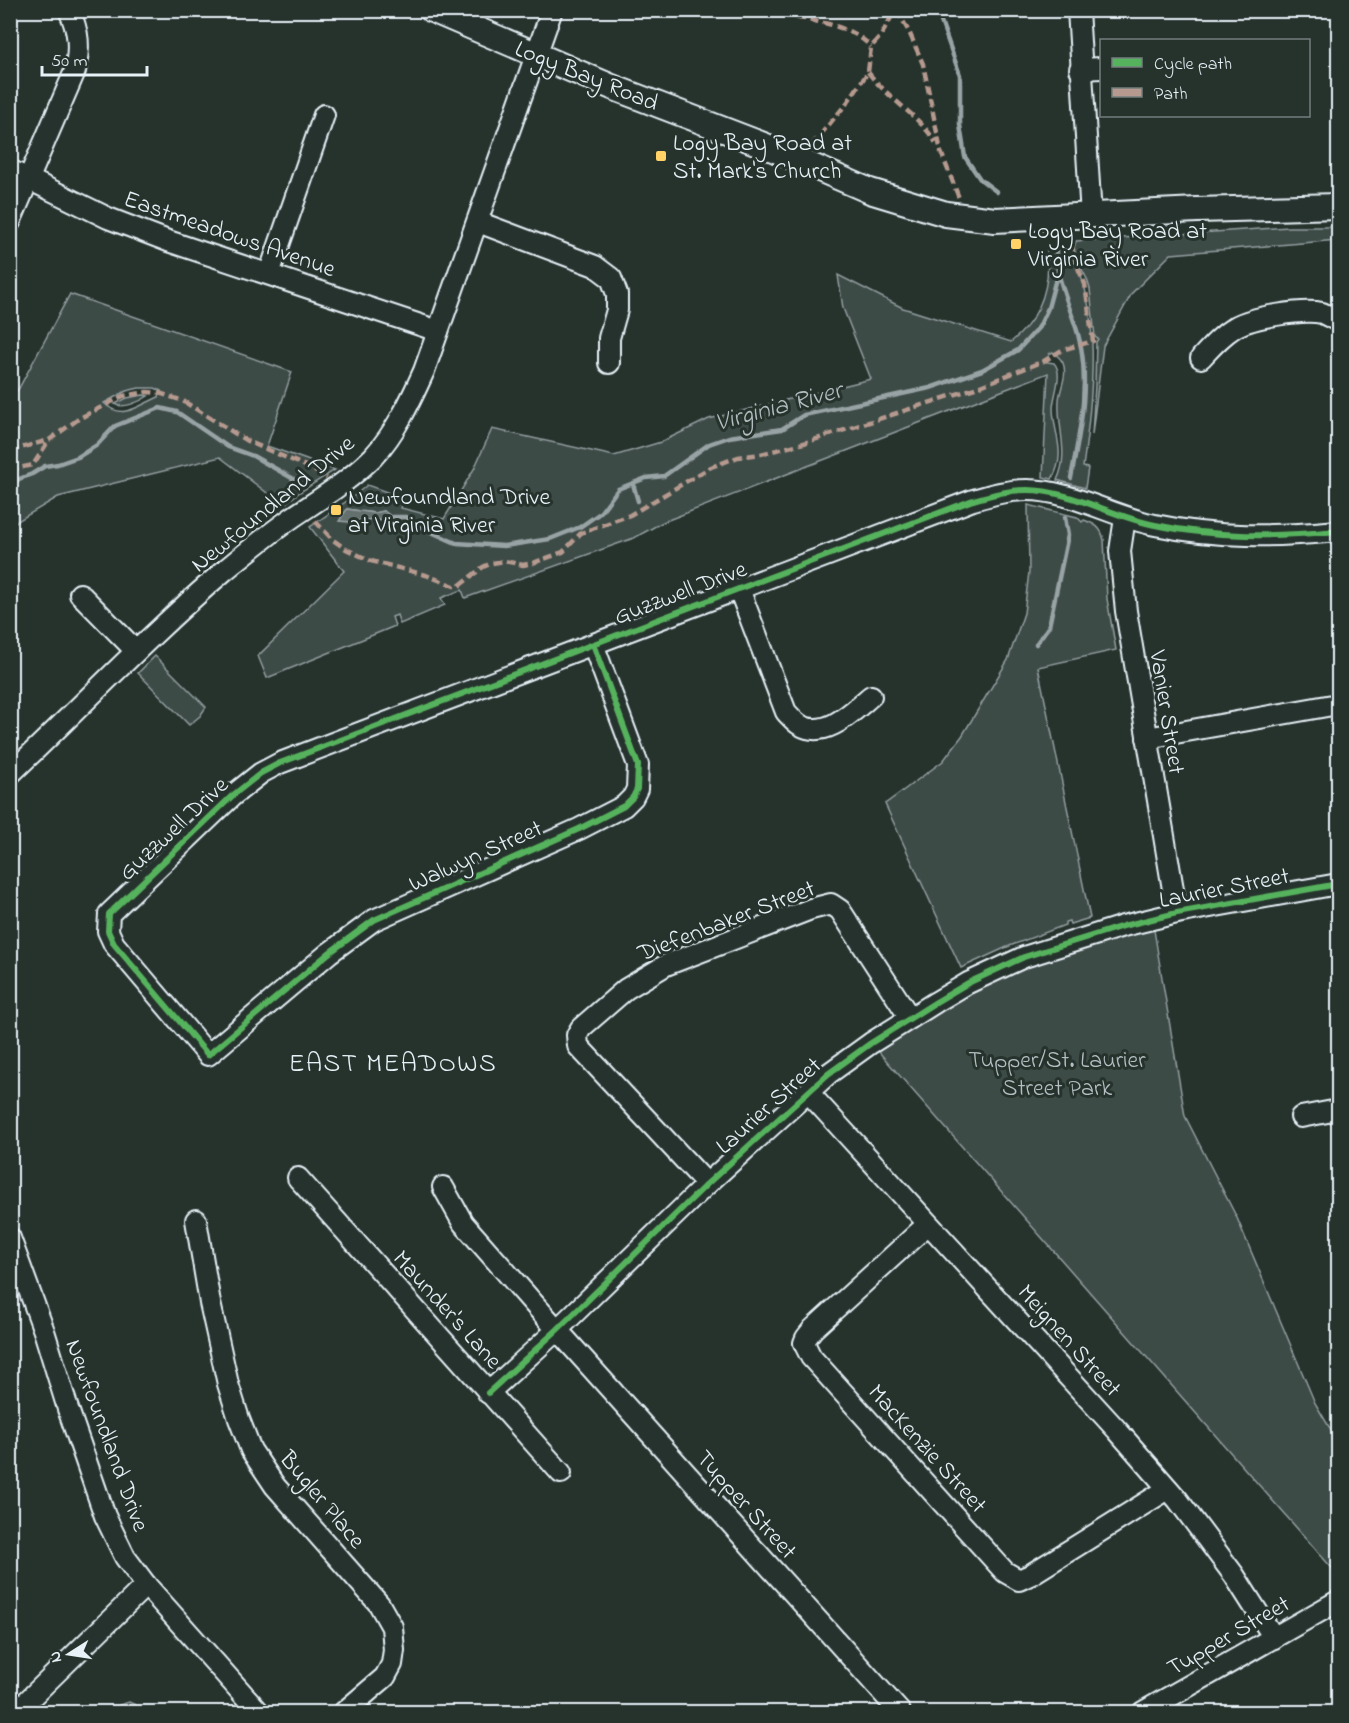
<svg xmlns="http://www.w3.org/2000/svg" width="1349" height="1723" viewBox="0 0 1349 1723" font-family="'Indie Flower',sans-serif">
<rect width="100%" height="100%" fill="#26332d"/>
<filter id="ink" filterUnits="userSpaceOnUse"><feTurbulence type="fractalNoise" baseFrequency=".0167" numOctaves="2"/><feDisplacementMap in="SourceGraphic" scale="12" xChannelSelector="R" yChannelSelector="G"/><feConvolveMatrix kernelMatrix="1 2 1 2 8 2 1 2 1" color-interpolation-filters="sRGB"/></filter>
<g filter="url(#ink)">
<g fill="#3e4b47" stroke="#939ea0" stroke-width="1.5" fill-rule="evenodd">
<polygon points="1289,227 1338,227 1338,240 1171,254 1132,293 1103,346 1092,435 1095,385 1096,342 1098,339 1095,337 1090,289 1087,279 1076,258 1074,247 1076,241"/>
<path d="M1064,247C1106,291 1091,411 1083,467L1088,468L1085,488L1057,480C1070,454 1057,427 1059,400C1060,388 1068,375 1063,363C1061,358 1056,355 1053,352L1049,354L1047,362L1054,363C1064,374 1053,395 1053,409C1054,436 1067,453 1052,479L1043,477L1048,373L663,522L634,538L465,598L462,590L441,598L445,605L400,624L397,615L392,617L395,626L267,678L258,656L344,571L310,527L354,496L367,485L404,498L401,508L444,519L474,469L492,429L614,456L661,442L709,419L871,379L843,308L838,275L903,308L1011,342C1041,318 1051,287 1047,249ZM347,509L374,513L384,511L380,521L373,519L350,522Z"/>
<path d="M70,294L292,372L267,446L335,470L300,492L283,505L220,457L58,497L11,525V399L19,388ZM139,388H155L161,391L159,397C140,404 123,422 104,403L126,391Z"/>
<path d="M143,395L148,396C140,402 123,409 115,404L127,398Z"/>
<path d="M1028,505L1077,517L1082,522L1084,520C1095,524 1101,527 1104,540L1107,599L1116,650L1038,667L1090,918L1070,924L1069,921L1065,922V925L1007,947L961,968L885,804L943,761L962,736L1008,660L1024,613L1029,572Z"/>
<polygon points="155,656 206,707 200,716 189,725 138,673"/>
<polygon points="1152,918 1185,1116 1237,1218 1315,1403 1338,1442 1338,1575 871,1043 968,983"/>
<polygon points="129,1702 146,1710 148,1712 116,1712 119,1705"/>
</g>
<polygon fill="#636f6d" stroke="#98a3a5" stroke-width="1.5" points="347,509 374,513 384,511 392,517 389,521 373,519 350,522 339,521"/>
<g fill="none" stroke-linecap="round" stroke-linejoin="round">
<g stroke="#98a3a5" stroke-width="4.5">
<polyline points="937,10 960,75 960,125 965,157 980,179 997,192"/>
<path d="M1058,272C1063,293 1072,313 1078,334C1091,381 1080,431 1071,478"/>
<polyline points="633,484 638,501"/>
<polyline points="10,486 19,479 32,474 45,466 58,464 78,457 97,445 115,426 160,408 177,412 228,447 253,456 299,482"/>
<polyline points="392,517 406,517 420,527 456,543 504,546 550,539 580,527 600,513 618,489 646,478 664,476 709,444 729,437 782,429 804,415 930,388 982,370 1018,350 1039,327 1048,308 1058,271 1056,249"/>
<polyline points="1036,644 1049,626 1068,535 1065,517"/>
</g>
<g stroke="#e8f1f8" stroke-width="24">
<g id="minor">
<polyline points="1078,10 1091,216"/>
<polyline points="1080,69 1102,68"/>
<polyline points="10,170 108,218 168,241 438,331"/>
<path d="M10,222L75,71C80,47 79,32 69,10"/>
<polyline points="478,222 595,266 611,278 617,294 617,310 609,338 609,363"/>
<polyline points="269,274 324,115"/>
<path d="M1201,358C1212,346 1222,335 1235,327C1252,317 1303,309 1322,313C1327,315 1333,319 1338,321"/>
<polyline points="1125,518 1120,551 1126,611 1177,913"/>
<path d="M739,589L786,712C790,716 795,722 800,725C826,740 853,711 871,696"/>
<polyline points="80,594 136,651"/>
<path d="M593,644L638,765L637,789L633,797L624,806L579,829L374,920L329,953L208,1055L114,944L108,931L109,914L232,796L261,773L280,763L973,500C991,495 1008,490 1027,490C1070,490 1113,517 1155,525C1218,538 1275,537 1338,531"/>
<polyline points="1147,738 1338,704"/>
<path d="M10,774C82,706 150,634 225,570C247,552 270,533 293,517C321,498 349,481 373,457C396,432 410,402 424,371L552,10"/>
<polyline points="808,1092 1117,1430 1178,1500 1234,1575 1274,1638"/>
<polyline points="1301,1117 1338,1110"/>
<polyline points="298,1178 561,1473"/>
<polyline points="707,1184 578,1046 577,1035 581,1028 626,989 666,965 811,909 831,904 840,910 910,1018"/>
<polyline points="443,1187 463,1223 535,1305 900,1712"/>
<polyline points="196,1220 210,1303 228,1384 239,1419 251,1450 275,1486 379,1604 392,1627 394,1650 392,1664 385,1677 344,1712"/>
<polyline points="928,1224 813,1329 806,1338 804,1343 811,1357 1005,1572 1019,1580 1030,1575 1168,1489"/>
<polyline points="10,1238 44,1331 68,1409 105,1516 125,1557 146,1585 259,1712"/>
<polyline points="488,1393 557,1330 707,1184 828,1074 871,1043 936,1002 968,983 1024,957 1123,926 1177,913 1338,884"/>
<polyline points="16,1712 146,1585"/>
<polyline points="1143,1712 1338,1601"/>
</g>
</g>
<g stroke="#e8f1f8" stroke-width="28">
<polyline id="major" points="432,10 612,87 766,146 870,191 946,214 995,220 1197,210 1338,206"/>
</g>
<use href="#minor" stroke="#26332d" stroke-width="20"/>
<use href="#major" stroke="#26332d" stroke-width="24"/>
<g stroke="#b69a8f" stroke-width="4.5" stroke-dasharray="9 4.5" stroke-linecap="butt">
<polyline points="897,10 910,34 923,64 941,152 959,198"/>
<path d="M783,15C812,21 851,24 871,47"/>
<path d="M868,72C888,99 919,115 936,143"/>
<polyline points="811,146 847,103 868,72 871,47 881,36 895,10"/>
<polyline points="10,451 49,440 80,418 123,396 147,392 159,393 183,401 247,441 308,467 327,478"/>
<polyline points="10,472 18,468 33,465 49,440"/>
<polyline points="315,521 333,540 346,549 371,561 426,575 454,586 459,586 483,567 492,563 505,561 523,565 533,563 563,552 581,533 630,515 711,467 738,457 761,454 804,443 975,388 1044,361 1062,350 1093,341 1085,284 1072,254 1073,238"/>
</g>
<g stroke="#26332d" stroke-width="10">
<g id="cycleway">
<path d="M593,644L638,765L637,789L633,797L624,806L579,829L374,920L329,953L208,1055L114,944L108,931L109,914L232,796L261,773L280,763L973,500C991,495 1008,490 1027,490C1070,490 1113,517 1155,525C1218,538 1275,537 1338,531"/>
<polyline points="488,1393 557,1330 707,1184 828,1074 871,1043 936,1002 968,983 1024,957 1123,926 1177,913 1338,884"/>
</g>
</g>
<use href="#cycleway" stroke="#56b35d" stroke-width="6"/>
</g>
</g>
<g fill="#ffd166" stroke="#26332d" stroke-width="2">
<rect x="655" y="150" width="12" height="12" rx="3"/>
<rect x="1010" y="238" width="12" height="12" rx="3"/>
<rect x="330" y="504" width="12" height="12" rx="3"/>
</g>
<g text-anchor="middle" stroke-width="6" stroke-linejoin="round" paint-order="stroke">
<g font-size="24" fill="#e8f1f8" stroke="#26332d">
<text transform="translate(587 75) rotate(22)" y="8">Logy Bay Road</text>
<text transform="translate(230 233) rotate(19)" y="8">Eastmeadows Avenue</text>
<text transform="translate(272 503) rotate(-39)" y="8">Newfoundland Drive</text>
<text transform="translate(680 592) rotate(-21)" y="8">Guzzwell Drive</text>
<text transform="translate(1168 712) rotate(81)" y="8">Vanier Street</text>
<text transform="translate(173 828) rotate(-43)" y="8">Guzzwell Drive</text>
<text transform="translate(475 855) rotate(-24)" y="8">Walwyn Street</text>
<text transform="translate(1224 887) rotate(-11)" y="8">Laurier Street</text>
<text transform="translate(726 920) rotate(-21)" y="8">Diefenbaker Street</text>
<text transform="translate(768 1105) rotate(-42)" y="8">Laurier Street</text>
<text transform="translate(448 1309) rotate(48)" y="8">Maunder's Lane</text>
<text transform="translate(1070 1340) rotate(48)" y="8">Meignen Street</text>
<text transform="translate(108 1435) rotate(70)" y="8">Newfoundland Drive</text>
<text transform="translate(928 1448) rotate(48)" y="8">MacKenzie Street</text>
<text transform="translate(323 1499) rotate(50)" y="8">Bugler Place</text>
<text transform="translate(747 1504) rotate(48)" y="8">Tupper Street</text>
<text transform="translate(1228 1635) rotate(-30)" y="8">Tupper Street</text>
</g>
<g font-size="24" fill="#e8f1f8" stroke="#26332d" text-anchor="start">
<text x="673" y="150">Logy Bay Road at<tspan x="673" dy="28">St. Mark's Church</tspan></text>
<text x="1028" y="238">Logy Bay Road at<tspan x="1028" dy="28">Virginia River</tspan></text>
<text x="348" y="504">Newfoundland Drive<tspan x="348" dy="28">at Virginia River</tspan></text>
</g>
<g font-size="24" fill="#b5bfc3" stroke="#26332d">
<text x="1057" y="1067">Tupper/St. Laurier<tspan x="1057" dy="28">Street Park</tspan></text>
</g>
<g font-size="26" font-style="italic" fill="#b3bdc0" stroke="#26332d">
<text transform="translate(778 405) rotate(-15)" y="9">Virginia River</text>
</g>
<g font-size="26" letter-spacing="1.5" fill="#e8f1f8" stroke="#26332d">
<text x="393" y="1071">EAST MEADOWS</text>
</g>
</g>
<rect width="1349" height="1723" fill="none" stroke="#26332d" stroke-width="36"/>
<rect x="18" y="18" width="1313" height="1687" fill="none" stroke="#e8f1f8" stroke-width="2" filter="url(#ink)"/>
<rect x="1100" y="39" width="210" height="78" fill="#26332d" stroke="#747f7e" stroke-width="1.5"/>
<rect x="1112" y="58" width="30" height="9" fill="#56b35d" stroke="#747f7e" stroke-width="1.5"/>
<text x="1154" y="69" font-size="18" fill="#e8f1f8">Cycle path</text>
<rect x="1112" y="88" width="30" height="9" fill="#b69a8f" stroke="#747f7e" stroke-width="1.5"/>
<text x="1154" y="99" font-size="18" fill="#e8f1f8">Path</text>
<g transform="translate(69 1654) rotate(258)" stroke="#26332d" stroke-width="4.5" paint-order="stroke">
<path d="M0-4.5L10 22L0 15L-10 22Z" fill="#e8f1f8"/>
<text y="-9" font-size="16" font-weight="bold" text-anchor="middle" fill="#e8f1f8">N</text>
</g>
<path d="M42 66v9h105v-9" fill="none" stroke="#e8f1f8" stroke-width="3"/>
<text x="51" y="66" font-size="18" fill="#e8f1f8" stroke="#26332d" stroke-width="4.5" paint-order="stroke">50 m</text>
</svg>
